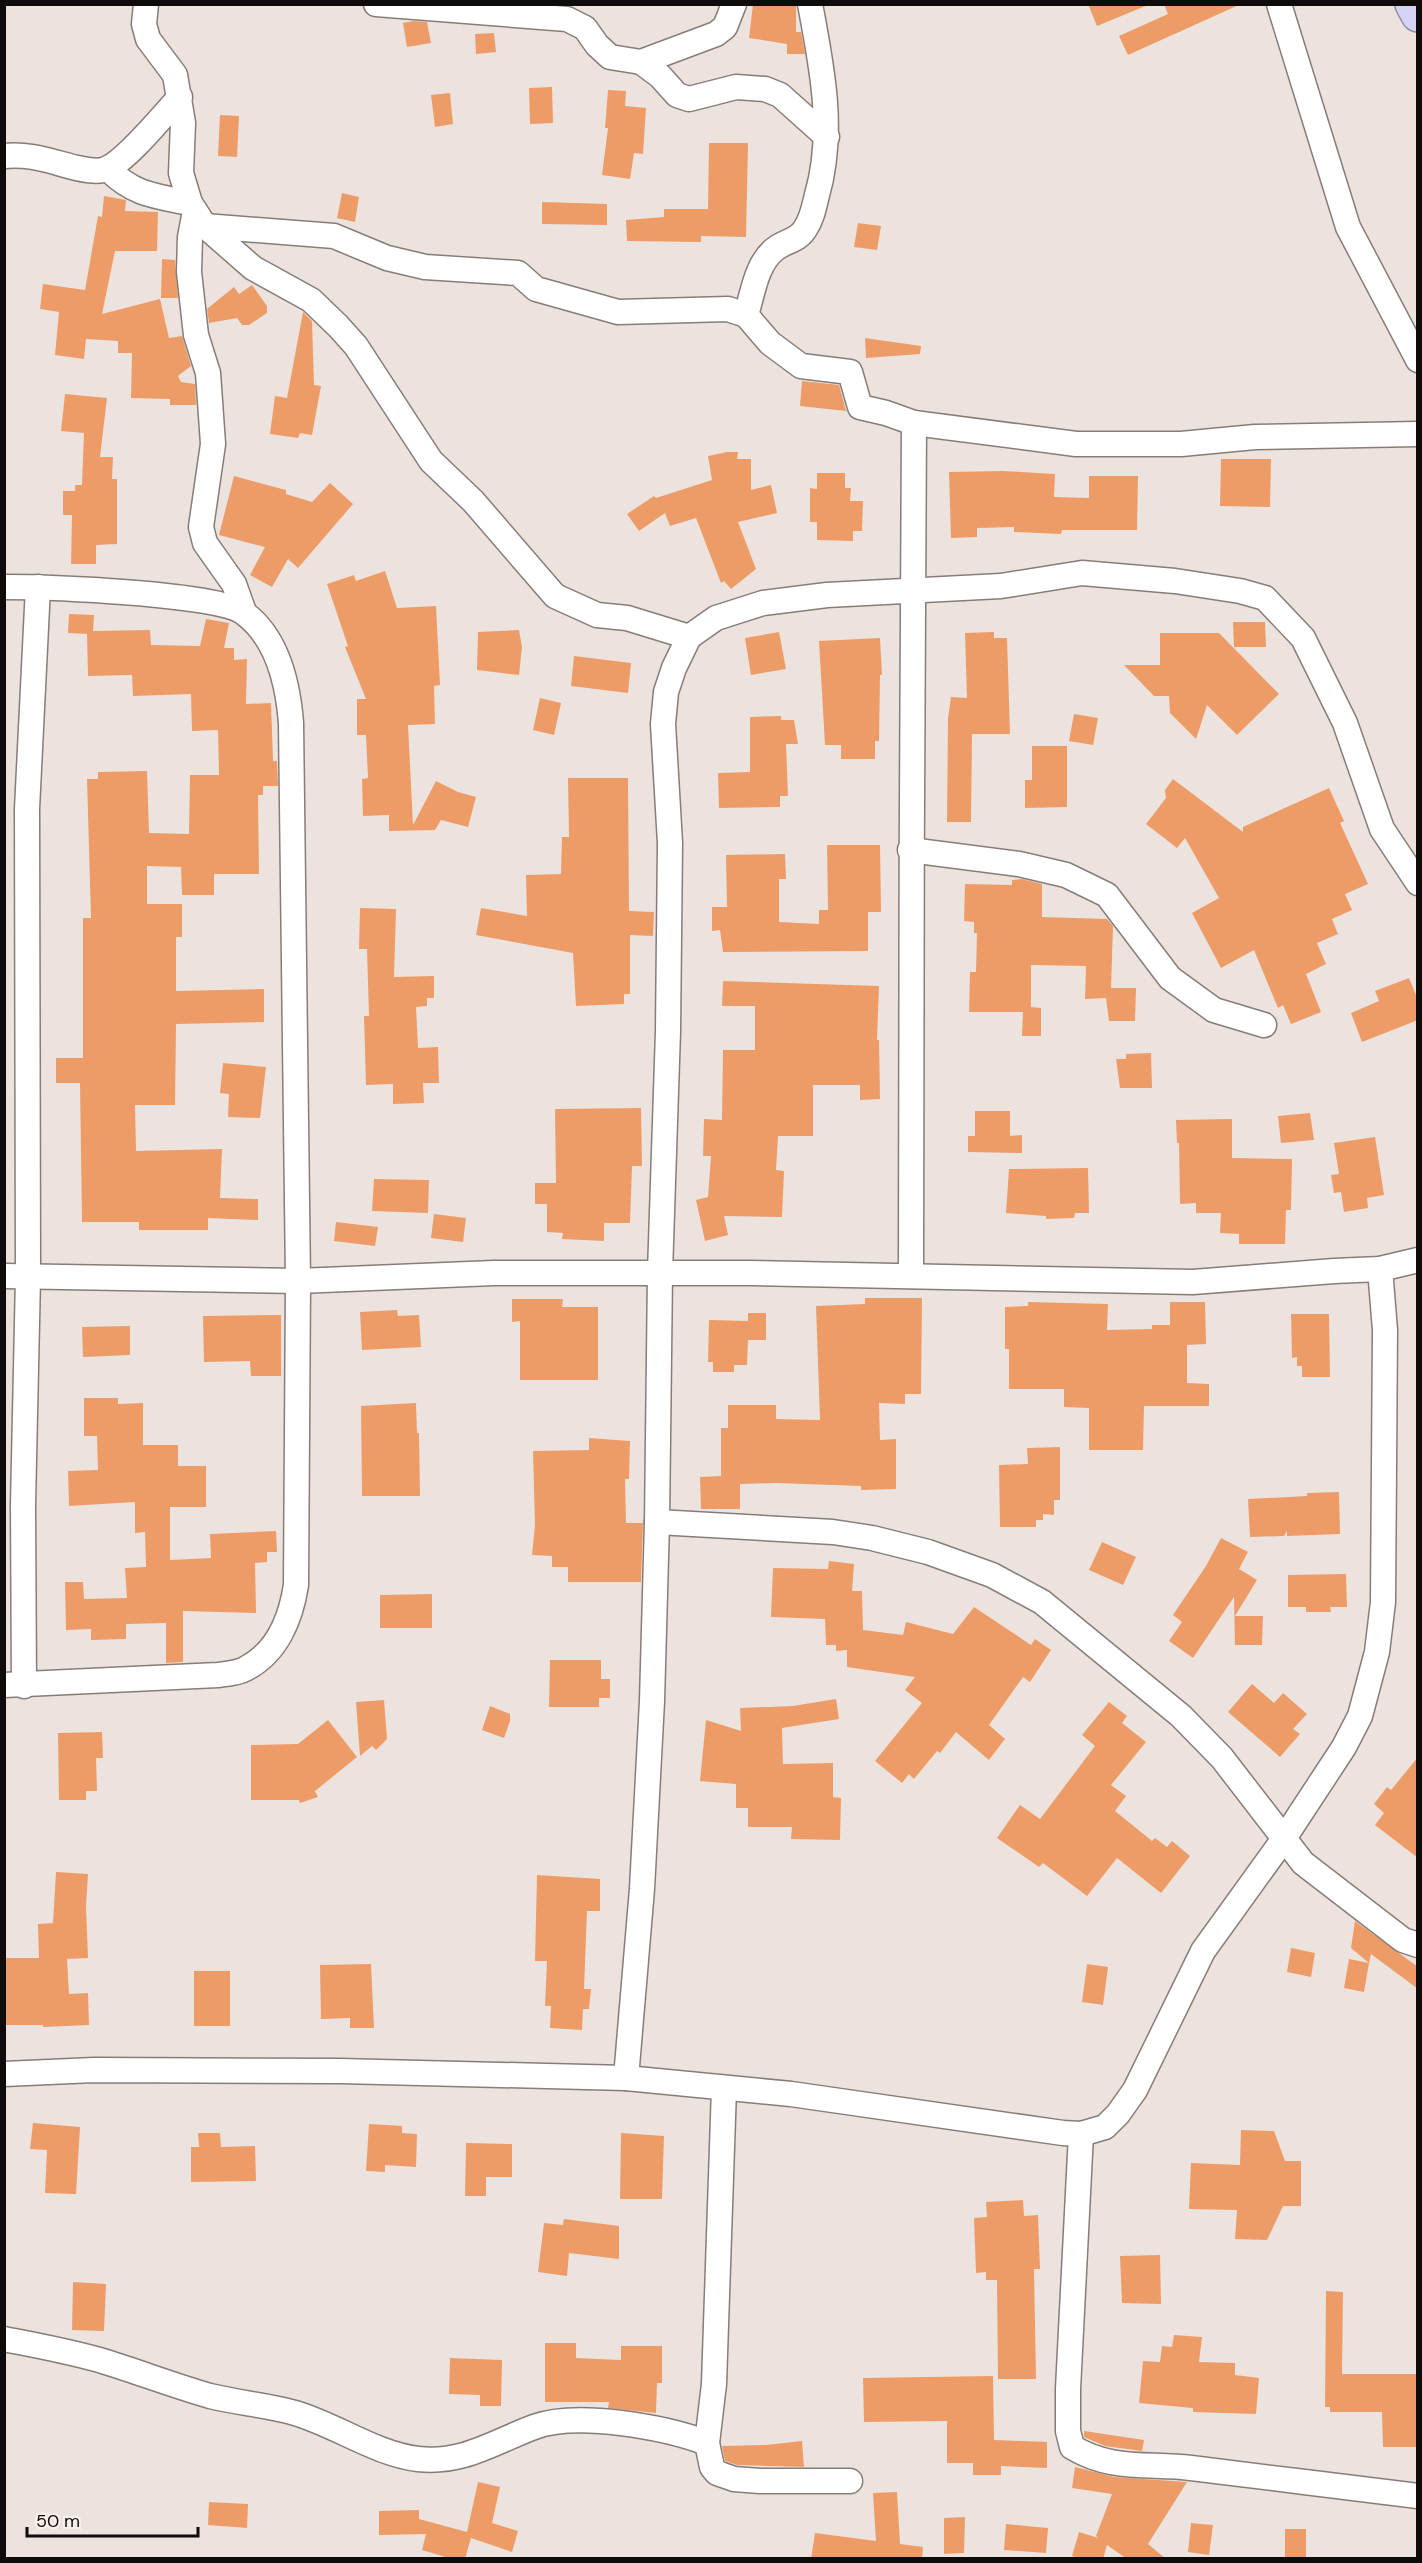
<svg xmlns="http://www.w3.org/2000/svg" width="1422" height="2563" viewBox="0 0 1422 2563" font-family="'DM Sans',sans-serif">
<rect width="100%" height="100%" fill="#ede3de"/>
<g fill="#ed9c68">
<polygon points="753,4 796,4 796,32 801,32 805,54 787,54 787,44 749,38"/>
<polygon points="1088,4 1148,4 1148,5 1097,26"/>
<polygon points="1164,4 1241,4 1128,55 1119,36 1168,14"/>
<polygon points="414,21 427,22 431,43 407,47 403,23"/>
<polygon points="494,33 496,52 476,54 475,34"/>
<polygon points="552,87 553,123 530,124 529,88"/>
<polygon points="608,90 626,91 625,106 646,108 643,154 634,153 630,179 602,175 608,128 605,128"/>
<polygon points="450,93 453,124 435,127 431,95"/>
<polygon points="220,115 239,116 237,157 218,156"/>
<polygon points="709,143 748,143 746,237 701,236 701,242 627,241 626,220 664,217 664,209 708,209"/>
<polygon points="342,193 359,197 355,222 337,218"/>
<polygon points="104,196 126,200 125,211 158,212 157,251 115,251 102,314 160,299 169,338 182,336 191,366 178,376 181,382 195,384 196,405 170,405 170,399 131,398 132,353 118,353 118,341 86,339 84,359 55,355 59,312 40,309 43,284 85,290 98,216 102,217"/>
<polygon points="542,202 607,204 607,225 542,224"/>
<polygon points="858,223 881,226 877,250 854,247"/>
<polygon points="162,259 175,260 178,298 161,298"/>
<polygon points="252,285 267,306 267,313 249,325 242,325 237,318 209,323 207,309 234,287 239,294"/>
<polygon points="303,312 312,321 314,385 321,386 312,435 300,433 298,438 270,434 275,396 287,398"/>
<polygon points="865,338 921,346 920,354 866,358"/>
<polygon points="802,381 839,385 846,411 800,406"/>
<polygon points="65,394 107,398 100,457 113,457 112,479 117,479 117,544 96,545 96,564 71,564 72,515 63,515 63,491 75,491 75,485 82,485 84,433 61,431"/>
<polygon points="727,452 738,452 737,459 751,459 751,490 771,485 777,513 738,522 756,569 731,589 724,581 721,583 696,518 670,526 665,513 639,531 627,514 654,496 656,498 712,480 708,456"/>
<polygon points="1221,459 1271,459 1270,507 1220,506"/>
<polygon points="1003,471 1055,474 1054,497 1089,498 1089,476 1138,476 1137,530 1062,530 1061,534 1014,532 1014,527 977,528 977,537 951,538 949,472"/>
<polygon points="817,473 845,473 845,488 851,488 850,501 863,501 862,531 853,531 853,541 817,540 817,522 810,522 810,488 817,489"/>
<polygon points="234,476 286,490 286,494 312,502 330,483 353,504 298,568 288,559 272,587 250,575 265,547 219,535"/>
<polygon points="385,571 397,608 436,606 440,685 434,686 435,724 408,725 413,825 436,781 458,792 476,797 468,827 441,820 435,830 389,831 389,815 363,816 362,779 368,778 366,735 357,735 357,699 366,699 345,647 348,646 327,584 354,575 356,581"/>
<polygon points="69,614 94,615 93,631 150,630 151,645 200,646 206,619 229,623 224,648 234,648 234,660 247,659 246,704 271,703 273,761 277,761 278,786 263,786 263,795 258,795 259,874 214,874 214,895 182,895 181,867 147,866 147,904 182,904 182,937 176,937 176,991 264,989 264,1022 176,1024 175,1105 135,1105 136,1151 222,1149 220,1198 258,1199 258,1220 208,1218 208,1230 139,1230 139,1222 82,1222 80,1083 56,1083 56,1058 83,1058 83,918 91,918 87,779 98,779 98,772 147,771 149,833 189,834 190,775 219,775 218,730 192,731 191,694 133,696 132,675 88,676 87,634 68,633"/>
<polygon points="1233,622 1265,622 1266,647 1234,647"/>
<polygon points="519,630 522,647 519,675 477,670 478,632"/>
<polygon points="779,632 786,669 751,675 745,638"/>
<polygon points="994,632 994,638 1007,638 1010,734 972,734 971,822 947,822 948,718 951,697 967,698 965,633"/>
<polygon points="1160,633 1219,633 1279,694 1237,735 1207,705 1196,739 1170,713 1169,696 1154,696 1124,665 1160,665"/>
<polygon points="880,638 882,675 880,675 879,741 875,741 875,759 841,759 841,745 825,745 819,641"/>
<polygon points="574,656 631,663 628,693 571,686"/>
<polygon points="540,698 561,703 554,735 533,730"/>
<polygon points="1074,714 1098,718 1093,745 1069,741"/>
<polygon points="781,716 781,720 794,720 798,744 786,744 788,796 780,796 780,807 719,808 718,773 750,772 750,717"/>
<polygon points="1032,746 1067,746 1067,807 1025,808 1025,780 1032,780"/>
<polygon points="568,778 628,778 629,911 654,912 653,936 630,935 630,994 624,994 624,1004 576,1006 573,953 476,935 481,908 527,916 526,875 561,874 562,837 569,837"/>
<polygon points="1173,779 1243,832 1243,827 1329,788 1344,821 1340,823 1368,884 1345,894 1352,910 1332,919 1338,934 1317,943 1326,964 1306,974 1321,1012 1291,1024 1283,1005 1278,1008 1254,950 1221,968 1192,913 1219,898 1185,838 1177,848 1146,824 1166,798 1165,790"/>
<polygon points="827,845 880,845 881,912 868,912 868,951 723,952 720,930 712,931 712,907 727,907 726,855 785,854 786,879 779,879 779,922 819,924 819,910 828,910"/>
<polygon points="1022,879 1042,884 1042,917 1107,919 1113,926 1111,988 1136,988 1135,1021 1109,1021 1106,998 1085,999 1086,966 1031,965 1031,1007 1041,1008 1041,1036 1022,1036 1023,1012 969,1012 970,972 976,972 977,933 974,933 974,922 964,921 965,884 1012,885 1012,880"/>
<polygon points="360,908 396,909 394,977 434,976 434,998 427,998 427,1006 416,1007 418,1048 438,1047 439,1083 423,1083 424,1103 393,1104 393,1084 366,1085 364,1016 369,1016 367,949 359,949"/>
<polygon points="1409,978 1418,1000 1418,1020 1362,1042 1351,1013 1379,1001 1375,991"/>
<polygon points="723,981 879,986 877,1040 879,1040 880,1099 860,1100 860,1085 813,1085 813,1136 778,1136 776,1170 784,1171 782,1217 724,1216 728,1235 705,1241 696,1200 708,1197 711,1156 703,1156 704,1119 722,1120 723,1050 755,1050 755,1006 722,1006"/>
<polygon points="1151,1053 1152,1088 1120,1088 1116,1059 1126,1059 1126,1054"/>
<polygon points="223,1063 266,1067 260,1118 228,1117 229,1094 220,1093"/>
<polygon points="641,1108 642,1166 632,1166 630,1223 604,1223 604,1241 562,1239 563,1233 547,1232 547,1204 535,1204 535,1183 556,1183 555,1109"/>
<polygon points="975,1111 1010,1111 1010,1136 1022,1135 1022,1153 968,1152 968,1136 975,1136"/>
<polygon points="1310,1113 1314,1140 1281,1143 1278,1116"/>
<polygon points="1232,1119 1232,1158 1292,1159 1291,1210 1286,1210 1285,1244 1239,1244 1239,1234 1220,1233 1221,1213 1196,1213 1196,1203 1180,1204 1179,1143 1177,1143 1176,1120"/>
<polygon points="1375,1137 1384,1195 1367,1198 1368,1208 1344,1212 1341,1192 1334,1193 1331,1175 1339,1174 1334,1143"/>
<polygon points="1088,1168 1089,1213 1075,1213 1074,1218 1046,1219 1046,1216 1006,1213 1009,1169"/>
<polygon points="374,1179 429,1180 428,1213 372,1211"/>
<polygon points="434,1214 466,1218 463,1242 431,1238"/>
<polygon points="336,1222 378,1227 375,1246 334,1241"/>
<polygon points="865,1298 922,1298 921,1394 905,1394 905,1404 879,1403 880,1440 896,1439 896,1489 861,1490 861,1486 776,1483 740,1484 740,1509 701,1509 700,1477 721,1476 721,1428 728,1428 728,1405 776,1405 776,1419 820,1420 816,1306 865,1304"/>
<polygon points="512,1299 563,1299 562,1307 598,1307 598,1380 520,1380 520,1321 512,1322"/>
<polygon points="1028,1302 1108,1304 1107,1330 1152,1329 1152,1325 1170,1325 1170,1302 1205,1302 1206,1344 1187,1345 1187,1383 1209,1384 1209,1406 1144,1406 1143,1450 1089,1450 1089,1408 1064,1407 1064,1389 1009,1389 1009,1349 1005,1349 1005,1307 1028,1306"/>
<polygon points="397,1310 398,1316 419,1315 421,1347 362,1350 360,1312"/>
<polygon points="748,1313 766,1313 766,1340 748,1340 747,1365 734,1365 734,1372 713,1372 713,1362 708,1362 709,1320 748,1321"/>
<polygon points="1291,1314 1329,1314 1330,1377 1302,1377 1302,1366 1297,1366 1297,1357 1292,1358"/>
<polygon points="281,1315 281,1376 251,1376 250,1361 204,1362 203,1316"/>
<polygon points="130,1326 130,1355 83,1357 82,1327"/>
<polygon points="84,1398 118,1398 118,1404 143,1403 143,1445 178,1445 178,1466 206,1466 206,1507 170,1507 170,1560 211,1558 210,1534 276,1531 277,1552 267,1552 267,1562 255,1563 256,1613 183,1611 183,1662 166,1663 166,1623 126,1624 126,1639 91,1640 91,1629 66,1630 65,1582 83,1582 84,1599 127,1598 125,1568 146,1567 145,1532 135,1533 135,1502 69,1506 68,1471 98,1470 97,1436 84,1436"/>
<polygon points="416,1403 417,1433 419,1433 420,1496 362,1496 361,1406"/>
<polygon points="589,1438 630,1441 629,1479 625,1479 626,1523 643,1523 641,1582 568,1582 568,1567 552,1567 552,1556 532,1555 535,1525 533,1451 589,1450"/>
<polygon points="1060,1447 1060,1500 1054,1500 1054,1515 1043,1514 1043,1520 1036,1520 1036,1527 1000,1527 999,1465 1028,1464 1027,1448"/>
<polygon points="1339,1492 1340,1534 1287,1536 1287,1531 1284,1536 1250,1537 1248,1499 1307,1496 1307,1493"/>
<polygon points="1221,1538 1248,1552 1239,1569 1257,1580 1235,1616 1263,1616 1262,1645 1235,1645 1234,1597 1193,1658 1169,1641 1182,1622 1173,1615 1206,1566"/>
<polygon points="1102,1542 1136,1557 1123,1585 1089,1570"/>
<polygon points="829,1561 854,1564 852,1591 862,1591 863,1630 903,1635 906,1622 953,1634 974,1607 1031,1645 1035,1639 1051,1650 1030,1682 1023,1677 989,1725 1005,1739 989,1760 956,1732 940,1753 937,1751 914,1779 909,1774 902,1783 875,1761 922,1703 905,1690 915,1677 847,1667 847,1650 836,1651 836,1645 826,1645 825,1619 771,1617 773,1568 828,1569"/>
<polygon points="1346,1574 1347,1607 1330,1607 1331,1612 1306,1612 1306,1607 1288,1607 1288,1575"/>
<polygon points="432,1594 432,1628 380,1628 380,1595"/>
<polygon points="550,1660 601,1660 601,1679 610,1679 610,1698 599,1698 599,1707 549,1707"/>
<polygon points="1252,1684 1274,1703 1283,1693 1307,1714 1293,1729 1300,1734 1280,1757 1228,1712"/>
<polygon points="836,1699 839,1719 782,1728 783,1764 833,1763 833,1797 841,1798 840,1840 791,1839 792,1827 748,1827 748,1808 736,1808 736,1784 700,1781 706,1720 741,1731 740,1708 793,1706"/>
<polygon points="384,1700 387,1739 376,1750 372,1746 360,1756 356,1702"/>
<polygon points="1109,1702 1127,1716 1122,1723 1146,1742 1111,1785 1126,1796 1115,1811 1152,1841 1155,1838 1167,1847 1172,1841 1190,1856 1161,1893 1117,1858 1087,1896 1043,1863 1039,1867 997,1838 1020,1805 1040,1819 1095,1746 1082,1735"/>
<polygon points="490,1706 510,1714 510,1721 504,1738 482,1730"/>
<polygon points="328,1720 357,1757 315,1791 318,1797 300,1803 299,1800 251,1800 251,1745 298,1744"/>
<polygon points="102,1732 103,1758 96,1758 97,1791 86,1791 86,1800 59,1800 58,1733"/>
<polygon points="1418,1757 1418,1858 1375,1825 1384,1813 1374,1804 1387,1787 1391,1790"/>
<polygon points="56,1872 88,1874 86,1906 88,1958 67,1959 69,1994 88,1993 89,2025 43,2027 43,2025 4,2025 4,1958 39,1958 38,1924 53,1923"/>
<polygon points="537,1875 600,1879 600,1911 587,1911 584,1989 591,1989 589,2009 583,2009 582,2030 550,2028 551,2006 545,2006 547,1961 535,1961"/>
<polygon points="1355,1921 1418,1967 1418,1989 1371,1954 1369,1963 1351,1948"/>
<polygon points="1291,1948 1315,1953 1311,1977 1287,1972"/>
<polygon points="1349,1959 1369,1963 1364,1992 1344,1988"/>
<polygon points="371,1964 374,2028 350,2028 350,2018 321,2019 320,1965"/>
<polygon points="1087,1964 1108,1967 1103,2005 1082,2002"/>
<rect x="194" y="1971" width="36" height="55"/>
<polygon points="33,2123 80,2127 76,2194 45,2193 47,2150 30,2149"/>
<polygon points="369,2124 402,2126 402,2133 417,2134 416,2167 385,2165 385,2172 366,2171"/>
<polygon points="1241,2130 1274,2131 1285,2161 1301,2161 1301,2206 1283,2206 1267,2240 1235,2239 1237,2210 1189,2209 1191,2163 1240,2165"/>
<polygon points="198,2133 220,2133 221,2147 255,2146 256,2181 191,2182 191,2147 199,2147"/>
<polygon points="621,2133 664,2136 662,2199 620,2199"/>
<polygon points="466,2143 512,2144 512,2177 486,2177 486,2196 465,2196"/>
<polygon points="1023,2200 1024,2216 1038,2215 1040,2269 1034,2269 1036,2379 998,2379 997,2280 986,2280 986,2272 976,2273 974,2218 987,2217 986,2202"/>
<polygon points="564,2219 619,2226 619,2259 569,2253 567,2276 538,2272 544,2223 563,2225"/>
<polygon points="1160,2255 1161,2304 1122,2303 1120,2256"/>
<polygon points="73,2282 106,2284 104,2331 72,2330"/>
<polygon points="1326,2291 1343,2292 1342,2374 1417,2374 1418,2447 1383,2447 1382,2412 1330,2412 1330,2407 1325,2407"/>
<polygon points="1174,2335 1202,2337 1199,2362 1235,2363 1235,2375 1259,2378 1256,2414 1193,2412 1193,2408 1139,2403 1143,2361 1160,2362 1162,2346 1172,2347"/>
<polygon points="545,2343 576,2343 576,2358 621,2360 621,2346 662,2346 662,2383 657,2383 656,2413 608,2408 609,2402 545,2402"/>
<polygon points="450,2358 502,2360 501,2406 480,2406 480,2395 449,2394"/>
<polygon points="993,2376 994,2440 1047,2442 1047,2468 1001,2466 1001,2475 973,2475 973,2463 947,2463 947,2421 864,2422 863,2378"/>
<polygon points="1084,2431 1144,2440 1142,2451 1105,2446 1084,2437"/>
<polygon points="802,2441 804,2467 737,2465 725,2461 722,2446 766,2445"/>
<polygon points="1075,2467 1114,2477 1187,2482 1148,2544 1166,2559 1127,2559 1107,2545 1103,2559 1081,2559 1072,2556 1079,2532 1098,2538 1096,2536 1112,2494 1072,2488"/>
<polygon points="478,2482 500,2487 492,2523 518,2531 512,2552 471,2538 465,2559 452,2559 422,2550 426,2534 379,2535 379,2511 419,2510 419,2519 467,2532"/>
<polygon points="897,2492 900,2544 923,2547 922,2559 811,2559 815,2533 876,2541 873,2493"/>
<polygon points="209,2502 248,2504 247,2528 208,2525"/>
<polygon points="965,2517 964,2553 944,2554 944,2518"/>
<polygon points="1191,2523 1213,2525 1209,2555 1188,2552"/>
<polygon points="1006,2524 1048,2528 1046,2553 1004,2550"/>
<rect x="1285" y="2529" width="21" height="30"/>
</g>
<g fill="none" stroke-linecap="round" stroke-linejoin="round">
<g stroke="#867d78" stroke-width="27">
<g id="street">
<polyline points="146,4 144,24 148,39 175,75 183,123 181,173 190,203 205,226 253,268 311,300 338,326 356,346 431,461 473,501 555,596 597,615 627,618 689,637"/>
<polyline points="376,4 567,19 585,28 597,45 610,57 641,62 660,76 677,95 689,99 736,87 765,89 780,95 827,137"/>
<polyline points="1279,4 1348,227 1418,360"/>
<polyline points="641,62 716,34 725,27 734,4"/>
<path d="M4,156C30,153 52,162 77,168C86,170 100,173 108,168C128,159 164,114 180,97"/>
<path d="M108,169C134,195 155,196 190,203"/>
<polyline points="195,211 190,237 189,272 196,335 208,373 213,444 201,527 205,543 234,584 244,612"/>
<polyline points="205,226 334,236 387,258 425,267 518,273 536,289 618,312 728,309 746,315 770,343 801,366 850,372 860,407 886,413 914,423 1076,444 1181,444 1255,437 1418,434"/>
<path d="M746,315C753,293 756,264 775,249C785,241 798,241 805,229C812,219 814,207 817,195C835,132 822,67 810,4"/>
<path d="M4,587C44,587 218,593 244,613C278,638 288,684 291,723L298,1281L296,1585C291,1618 277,1653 245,1669C238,1673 226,1674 218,1675L4,1685"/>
<polyline points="910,850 1019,864 1066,875 1107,895 1170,978 1214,1010 1264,1025"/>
<polyline points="4,1276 298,1281 494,1273 751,1273 1193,1282 1334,1271 1380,1269 1418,1260"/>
<path d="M911,1276C910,992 913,707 914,423"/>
<polyline points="657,1522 833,1532 872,1538 928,1552 992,1575 1042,1602 1181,1716 1222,1758 1303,1863 1403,1940 1418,1945"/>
<polyline points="24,1686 23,1505 28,1277 27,809 38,587"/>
<polyline points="4,2074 94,2070 340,2071 626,2078 791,2094 1063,2133 1081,2134 1105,2127 1118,2114 1135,2090 1203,1951 1283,1840 1344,1747 1360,1716 1377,1652 1383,1602 1385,1330 1380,1269"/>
<polyline points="626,2078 642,1889 652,1701 657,1522 660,1273 668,1031 670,843 663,724 666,692 674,668 689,637 716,618 763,603 827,595 1001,586 1082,573 1175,581 1240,591 1265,598 1303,638 1345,723 1382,829 1418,883"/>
<polyline points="724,2088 714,2384 707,2443 712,2467 717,2473 734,2479 760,2481 850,2481"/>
<path d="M1081,2134L1068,2389V2431L1072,2447C1111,2471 1148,2463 1191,2468C1267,2477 1342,2487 1418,2496"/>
<path d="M4,2339C39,2346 73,2352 106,2362C141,2373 175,2386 210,2396C238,2403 267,2405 295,2413C336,2425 376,2454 418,2459C463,2464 494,2442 534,2427C577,2411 665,2427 707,2443"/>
</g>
</g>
<g stroke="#8f8da1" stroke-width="36">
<polyline id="highway" points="1412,4 1418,15"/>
</g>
<use href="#street" stroke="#fff" stroke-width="24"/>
<use href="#highway" stroke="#d4d3f3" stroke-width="33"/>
</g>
<rect width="1422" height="2563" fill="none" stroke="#0f0b0a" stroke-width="12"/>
<path d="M27 2527v9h171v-9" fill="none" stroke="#0f0b0a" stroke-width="3"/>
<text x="36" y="2527" font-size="18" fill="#0f0b0a" stroke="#faf0eb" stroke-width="4.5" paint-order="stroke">50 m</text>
</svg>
